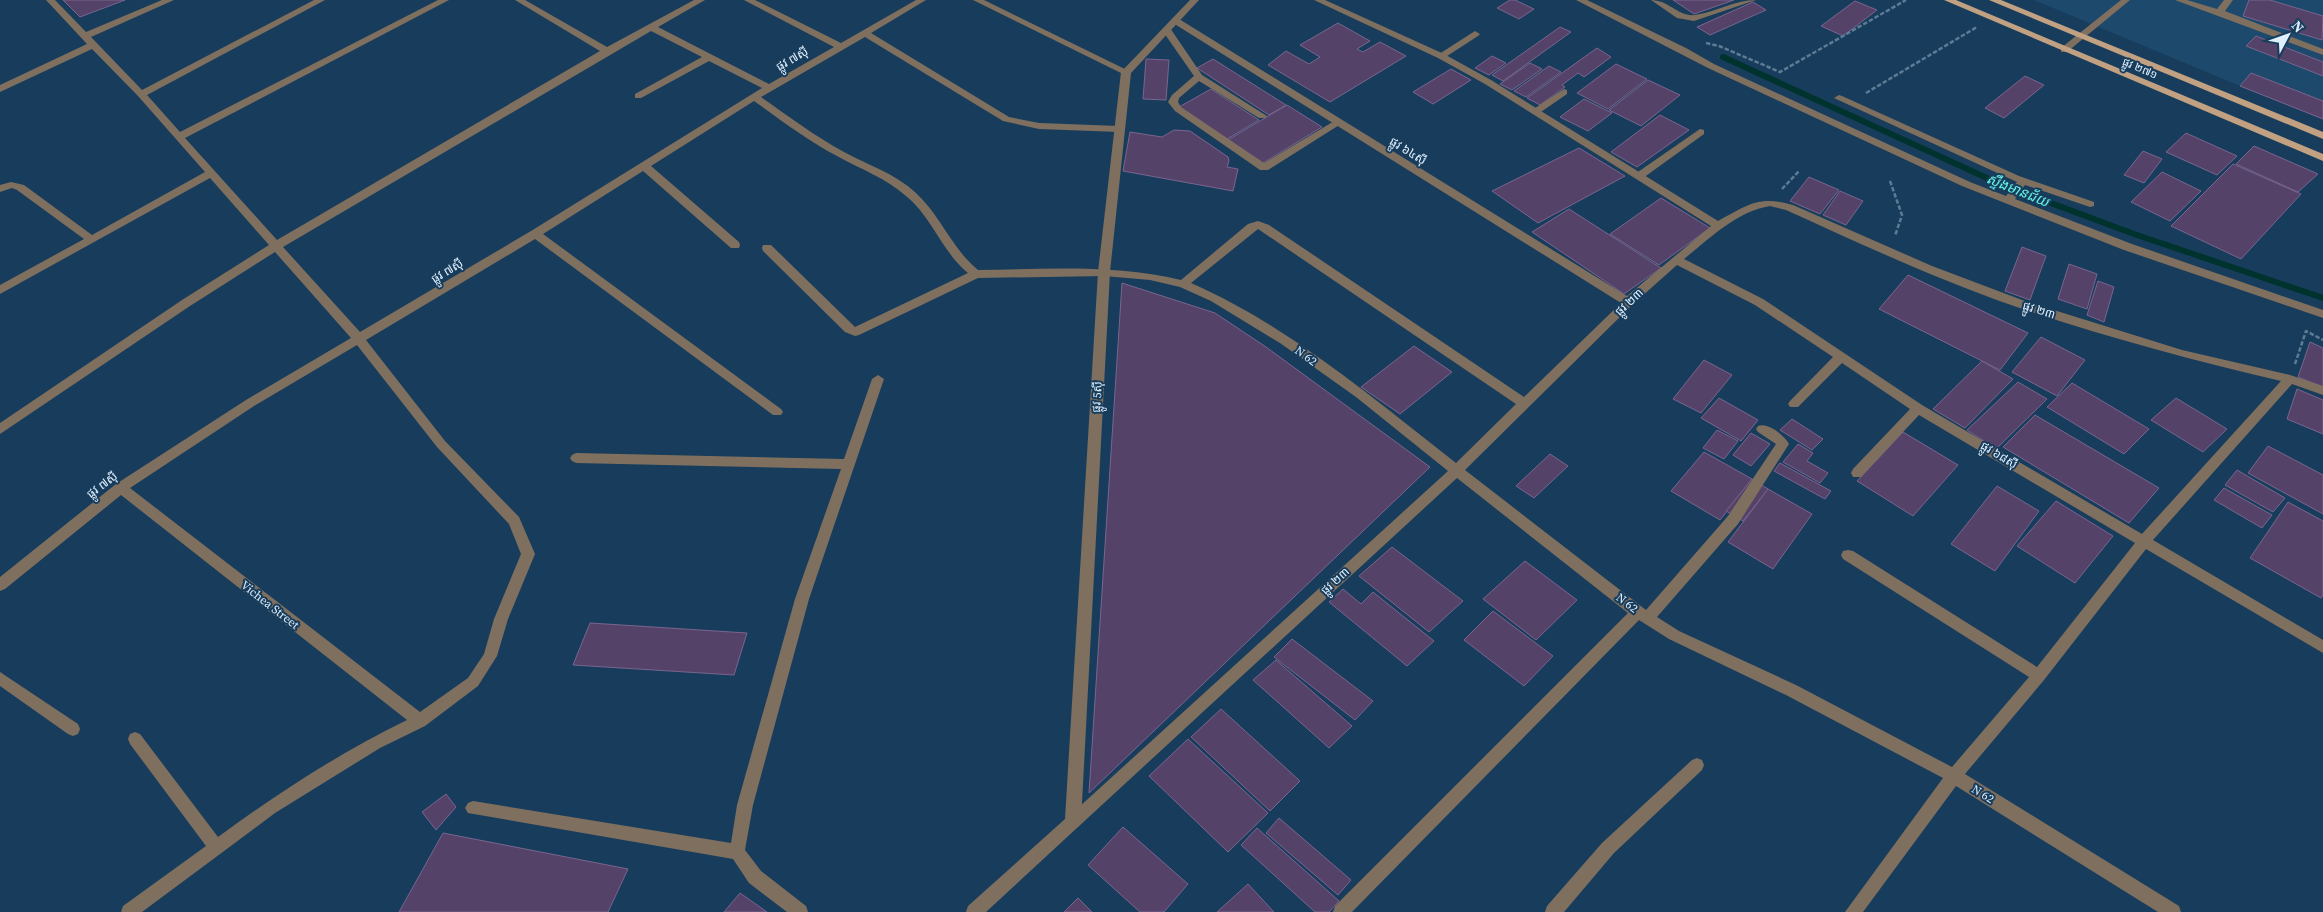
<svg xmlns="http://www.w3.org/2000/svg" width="2323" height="912" viewBox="0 0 2323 912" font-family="'Source Serif 4','Noto Sans Khmer',serif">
<rect width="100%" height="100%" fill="#183d5c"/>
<polygon fill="#1d496c" points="2034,0 2323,0 2323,119 2240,86"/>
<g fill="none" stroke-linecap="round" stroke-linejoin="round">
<polyline stroke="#00332e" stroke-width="6" points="1723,57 2000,184 2134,234 2323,298"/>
</g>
<g fill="#554269" stroke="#79658f">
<polygon points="63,0 125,0 80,17"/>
<polygon points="1510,0 1515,0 1534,9 1519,19 1497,8"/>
<polygon points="1673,0 1734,0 1694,14"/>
<polygon points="2249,0 2270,0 2323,16 2322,40 2243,16"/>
<polygon points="1855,1 1877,10 1843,36 1821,26"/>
<polygon points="1753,2 1766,10 1710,35 1697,27"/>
<polygon points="1338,23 1370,41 1357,49 1363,52 1380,42 1406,56 1330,102 1268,65 1286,51 1309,64 1320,57 1300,45"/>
<polygon points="1560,27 1571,32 1503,81 1492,75"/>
<polygon points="2256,36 2323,62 2323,76 2246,46"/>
<polygon points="1597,48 1611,57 1584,77 1578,73 1562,85 1565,87 1540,105 1527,98"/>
<polygon points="1492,56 1506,63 1489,75 1475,68"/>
<polygon points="1146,59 1169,60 1166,100 1143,99"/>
<polygon points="1213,59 1286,105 1269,115 1197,68"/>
<polygon points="1530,63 1542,69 1512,90 1500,84"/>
<polygon points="1616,64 1647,79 1608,109 1577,93"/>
<polygon points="1549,66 1561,72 1526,97 1514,91"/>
<polygon points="1451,69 1471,80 1433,104 1413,92"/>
<polygon points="2251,73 2323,101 2323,119 2240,86"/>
<polygon points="2025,76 2044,85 2004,118 1985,108"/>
<polygon points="1648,80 1680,95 1641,126 1609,110"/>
<polygon points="1211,89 1259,120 1227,139 1179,107"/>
<polygon points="1584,99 1612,113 1588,131 1560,117"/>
<polygon points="1287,105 1322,127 1263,163 1228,140"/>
<polygon points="1660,115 1689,130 1637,167 1611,152"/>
<polygon points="1174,130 1190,131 1228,157 1229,161 1227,167 1238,169 1233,191 1123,171 1130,132 1162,137"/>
<polygon points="2186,133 2237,156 2217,175 2166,152"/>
<polygon points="2254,146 2318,174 2298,192 2236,164"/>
<polygon points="1579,148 1625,176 1538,223 1492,191"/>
<polygon points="2143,151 2162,159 2144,183 2124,175"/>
<polygon points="2233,164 2301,194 2241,259 2171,226"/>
<polygon points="2162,172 2201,191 2170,221 2131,202"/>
<polygon points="1809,177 1839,190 1820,214 1790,201"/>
<polygon points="1840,191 1863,201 1846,225 1823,215"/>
<polygon points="1661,198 1710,228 1659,265 1610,234"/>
<polygon points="1569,209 1661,268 1624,294 1532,232"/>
<polygon points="2022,247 2046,256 2030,300 2005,291"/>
<polygon points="2069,264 2097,274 2087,309 2058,299"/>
<polygon points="1908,275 2028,333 2000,370 1879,309"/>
<polygon points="2098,281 2114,287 2104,322 2087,315"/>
<polygon points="1122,283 1215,313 1266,347 1430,467 1089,793"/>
<polygon points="2041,337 2085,360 2057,396 2012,372"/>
<polygon points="2310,342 2323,348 2323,387 2298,377"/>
<polygon points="1414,346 1452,372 1400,414 1361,387"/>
<polygon points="1704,360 1732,375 1701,413 1673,399"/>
<polygon points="1982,361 2013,379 1965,428 1933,409"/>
<polygon points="2018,382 2047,399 1996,449 1967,430"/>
<polygon points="2072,383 2149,429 2124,454 2047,407"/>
<polygon points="2297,389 2323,400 2323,434 2287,419"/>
<polygon points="1719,398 1758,420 1741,441 1701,418"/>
<polygon points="2176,398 2227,429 2203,452 2151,420"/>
<polygon points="2035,415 2159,488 2129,523 2003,447"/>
<polygon points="1792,419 1823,439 1812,450 1780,430"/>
<polygon points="1717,430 1738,441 1724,459 1703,448"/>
<polygon points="1903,432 1958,465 1913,516 1857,481"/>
<polygon points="1751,433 1770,444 1751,466 1733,455"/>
<polygon points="1798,444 1813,453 1807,461 1828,473 1820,483 1783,462"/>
<polygon points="2268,446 2323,475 2323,514 2248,473"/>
<polygon points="1704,452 1752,479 1720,520 1671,491"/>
<polygon points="1550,454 1568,466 1534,498 1516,486"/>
<polygon points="1780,463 1831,491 1825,499 1774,471"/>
<polygon points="2237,470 2285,498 2273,512 2225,485"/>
<polygon points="1752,479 1768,489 1743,521 1726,511"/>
<polygon points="1997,486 2039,511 1995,571 1951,544"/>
<polygon points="2224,488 2272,515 2262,528 2214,500"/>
<polygon points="1768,489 1812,514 1773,569 1728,542"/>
<polygon points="2056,501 2113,536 2075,583 2017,546"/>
<polygon points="2288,502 2323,521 2323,595 2321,598 2250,558"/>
<polygon points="1392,547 1463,601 1429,632 1359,576"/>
<polygon points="1525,561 1577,600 1536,640 1483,599"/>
<polygon points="1343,589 1361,604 1373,592 1434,641 1407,666 1329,602"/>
<polygon points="1493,611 1553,656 1524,686 1464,640"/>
<polygon points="590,623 747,633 734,675 573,665"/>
<polygon points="1292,639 1373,701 1355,720 1274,657"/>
<polygon points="1276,660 1352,726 1329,748 1253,680"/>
<polygon points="1221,709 1300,781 1270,811 1191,737"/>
<polygon points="1188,739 1268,813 1228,852 1149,776"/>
<polygon points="446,794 456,807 436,830 422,812"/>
<polygon points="1279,818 1351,880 1338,895 1266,833"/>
<polygon points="1123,827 1188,884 1164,912 1140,912 1088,865"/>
<polygon points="1257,828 1339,901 1329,912 1315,912 1241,845"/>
<polygon points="443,833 628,869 608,912 399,912"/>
<polygon points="1248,884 1274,912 1217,912"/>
<polygon points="740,893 767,912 724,912"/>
<polygon points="1078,898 1092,912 1064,912"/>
</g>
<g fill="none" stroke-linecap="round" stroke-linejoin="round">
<g stroke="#5d7b94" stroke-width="2.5" stroke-dasharray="4.5 2" stroke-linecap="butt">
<polyline points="1706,43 1719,46 1780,72 1906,0"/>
<polyline points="1866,93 1977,27"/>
<polyline points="1890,181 1902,215 1895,236"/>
<polyline points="1782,189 1799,171"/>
<polyline points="2295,364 2306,331 2323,340"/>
</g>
<g fill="#7f6f5f" fill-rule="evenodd">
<path d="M1651,0C1669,0 1678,17 1695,15C1716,12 1734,0 1756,0L1694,21L1677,18Z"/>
<polygon points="2121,0 2130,0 2067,52 2061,52 2061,48"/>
<polygon points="2175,0 2187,0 2217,9 2224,0 2233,0 2225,11 2323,49 2323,55"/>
<polygon points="1167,27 1170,28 1202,75 1267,116 1265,118 1259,118 1199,81 1179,98 1178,102 1181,107 1264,163 1336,120 1342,120 1344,122 1268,170 1260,170 1175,111 1168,102 1172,95 1194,76 1162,30"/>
<polygon points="1475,31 1480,34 1478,36 1444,58 1441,59 1436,56"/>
<polygon points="1564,89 1567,90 1567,94 1538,114 1532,114 1532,110"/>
<polygon points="1700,129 1704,130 1704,134 1643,178 1635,178 1635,174"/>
<polygon points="0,672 78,724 80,729 78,734 73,736 68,734 0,686"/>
</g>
<g fill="#7f6f5f" fill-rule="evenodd">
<path d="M46,0H55L86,32L162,0H174L91,37L142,90L314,0H325L147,95L180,132L438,0H449L185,138L277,240L600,51L515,0H525L607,47L694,0H705L658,27L769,84L834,47L744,0H755L841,43L916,0H926L871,33L1009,117L1039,123L1119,126L1124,129L1119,132L1039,129L1003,121L865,37L761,97C788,116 815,136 844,152C868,165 896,174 916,193C941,216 952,249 978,270C1046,269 1115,264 1181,280L1248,224L1258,221L1269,225L1524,397L1621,303L1173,23V19H1179L1627,296L1711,226L1485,84L1438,58L1314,0H1325L1444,54L1491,80L1718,221C1748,205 1758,195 1793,205L1932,266L2022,300L2182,350L2290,375L2323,386V395L2292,384L2153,540L2323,640V653L2146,549L2044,680L1965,774L2179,906L2181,912H2158L1956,786L1863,912H1845L1943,778L1786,695L1669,639L1639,620L1352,912H1333L1335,906L1628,613L1457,478L1078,827L1073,829L1068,827L1065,822L1068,817L1448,471L1356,397L1280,343L1211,301L1180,287L1150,280L1104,276L978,278L859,335L855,336L845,332L763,251L762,248L763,245H771L855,327L968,273C942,252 932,217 906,196C886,178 860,169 837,156C808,141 781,120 754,101L651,166L739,242L740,245L739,248H731L643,171L543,234L781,409L783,412L781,415H773L535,239L366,340L445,441L519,517L535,554L508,619L497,656L478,686L425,726L380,748L275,813L142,912H121L123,906L206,846L130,744L128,739L130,734L135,732L140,734L218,837C278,793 341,752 407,720L121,495L5,589L0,591V577L116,484L246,400L351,338L275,252L190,306L0,434V423L182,300L269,245L210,178L0,294V285L84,239L17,190L12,188L0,192V185L11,182L24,185L92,235L205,172L138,96L92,49L0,92V85L87,44ZM651,31L702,57L635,94V98H641L709,61L762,88L531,231L360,332L283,247ZM1770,206L1786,210C1861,244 1936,279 2014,306C2101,336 2191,360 2281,381L2142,534L1922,405L1763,299L1684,259C1709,239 1737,211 1770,206ZM1258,229L1261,231L1516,404L1456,463C1373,398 1289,326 1191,283ZM1677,265L1755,305L1833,357L1790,401L1788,404L1790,407H1798L1842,363L1910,409L1853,469L1851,473L1853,477H1861L1919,415L2135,543L2037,667L1853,551L1848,550L1843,551L1841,555L1843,559L2029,677L1952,767L1796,685L1679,631L1657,617L1738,524L1789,444C1784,435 1768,422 1758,426L1756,429L1758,432L1776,444L1728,516L1646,610L1465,470L1632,305ZM357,345L437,447L509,524L521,554L494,619L484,654L468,678L420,712L130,488L254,406Z"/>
<polygon points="973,0 984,0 1131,72 1126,75 1123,74"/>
<polygon points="1576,0 1587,0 1686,48 1714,64 1970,182 2006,196 2017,182 1834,98 1839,95 1842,96 2019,176 2094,202 2094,206 2090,207 2025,185 2015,199 2132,244 2323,310 2323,318 2124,250 1962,186 1708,68"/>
<polygon points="878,375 884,379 809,599 753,805 745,850 761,871 806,906 808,912 787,912 749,883 733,859 468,813 465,808 468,803 473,801 731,843 737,805 795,599 841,469 576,463 572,461 570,458 572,455 576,453 844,459 872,379"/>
<polygon points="1697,758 1702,760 1704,765 1702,770 1614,853 1564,912 1545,912 1547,906 1602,843 1692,760"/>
</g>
<polygon fill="#7f6f5f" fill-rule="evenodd" points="1190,0 1199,0 1131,73 1110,272 1081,822 1078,827 986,912 966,912 968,906 1065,819 1098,272 1121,72"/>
<g fill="#c1a181" fill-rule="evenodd">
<polygon points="1944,0 1956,0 2323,154 2323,161"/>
<polygon points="1989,0 2001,0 2323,132 2323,139"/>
</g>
</g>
<g text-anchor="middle" stroke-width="4" stroke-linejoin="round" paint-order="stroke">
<g font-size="11" fill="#dfeffe" stroke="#183d5c">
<text transform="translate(2140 68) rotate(23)" y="4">ផ្លូវ ២៧១</text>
</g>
<g font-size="12" fill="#dfeffe" stroke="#183d5c">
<text transform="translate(792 59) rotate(-30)" y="4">ផ្លូវ ៧ស៊ី</text>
<text transform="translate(1408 151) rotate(32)" y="4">ផ្លូវ ៦៤ស៊ី</text>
<text transform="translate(447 271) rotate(-31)" y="4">ផ្លូវ ៧ស៊ី</text>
<text transform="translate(1629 302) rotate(-43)" y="4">ផ្លូវ ២៣</text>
<text transform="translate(2039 310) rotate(17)" y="4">ផ្លូវ ២៣</text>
<text transform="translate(1306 356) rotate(36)" y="4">N 62</text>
<text transform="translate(1097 397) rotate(-87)" y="4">ផ្លូវ 5ស៊ី</text>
<text transform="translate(1999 455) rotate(31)" y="4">ផ្លូវ ៦៨ស៊ី</text>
<text transform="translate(102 485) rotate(-37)" y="4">ផ្លូវ ៧ស៊ី</text>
<text transform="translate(1335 581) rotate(-42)" y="4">ផ្លូវ ២៣</text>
<text transform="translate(1627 603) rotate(37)" y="4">N 62</text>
<text transform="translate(270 605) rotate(38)" y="4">Vichea Street</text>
<text transform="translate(1983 794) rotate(32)" y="4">N 62</text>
</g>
<g font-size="14" font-style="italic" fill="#64f3e4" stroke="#183d5c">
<text transform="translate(2018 190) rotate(22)" y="5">ស្ទឹងមានជ័យ</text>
</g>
</g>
<g transform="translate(2288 35) rotate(49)" stroke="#183d5c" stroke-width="4" paint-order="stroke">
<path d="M0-4L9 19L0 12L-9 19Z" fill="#dfeffe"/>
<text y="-8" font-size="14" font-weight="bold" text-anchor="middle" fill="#dfeffe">N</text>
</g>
</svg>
